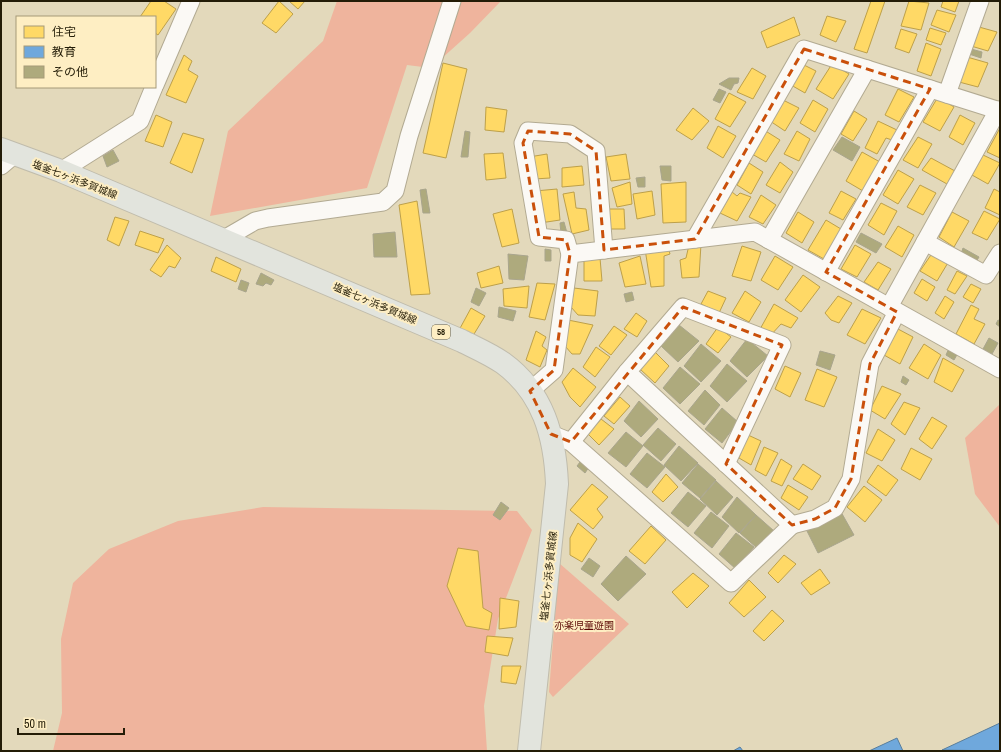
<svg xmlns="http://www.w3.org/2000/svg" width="1001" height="752" viewBox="0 0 1001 752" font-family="'Archivo Narrow','Noto Sans JP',sans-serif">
<rect width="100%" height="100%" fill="#e3d9bb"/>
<g fill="#efb49d">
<polygon points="337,1 501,1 470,33 431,68 407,65 367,188 210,216 228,131 323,41"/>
<polygon points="1000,404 1000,527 975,494 965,438"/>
<polygon points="263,507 517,511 532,530 498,619 484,706 487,751 53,751 62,713 61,639 73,583 109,549 178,521"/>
<polygon points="559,563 629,624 553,697 549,692"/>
</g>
<g fill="#ffd966" stroke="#bda04a">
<polygon points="151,1 164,1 176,9 158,35 155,33 155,17 140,17"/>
<polygon points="279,1 293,14 276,33 262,23"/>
<polygon points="289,1 305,1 298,9"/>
<polygon points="871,1 885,1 867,53 854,49"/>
<polygon points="909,1 929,3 921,30 901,26"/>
<polygon points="943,1 959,1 955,12 941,7"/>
<polygon points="937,10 956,15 949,32 931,25"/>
<polygon points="827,16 846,21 836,42 820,35"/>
<polygon points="794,17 800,35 767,48 761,32"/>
<polygon points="979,27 997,32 988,51 971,46"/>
<polygon points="930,28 946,33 941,45 926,40"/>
<polygon points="901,29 917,34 909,53 895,48"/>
<polygon points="926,43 941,49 931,76 917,71"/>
<polygon points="184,55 192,61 188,70 198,76 186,103 166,95"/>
<polygon points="967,57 988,63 978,87 959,82"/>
<polygon points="443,63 467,69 446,158 423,153"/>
<polygon points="802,64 816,71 805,93 791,85"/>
<polygon points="832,64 849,74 833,99 816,89"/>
<polygon points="752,68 766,76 753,99 737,92"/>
<polygon points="898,89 914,97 899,122 885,115"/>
<polygon points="729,93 746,102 730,127 715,119"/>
<polygon points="938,97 954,107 940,131 923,122"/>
<polygon points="783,100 799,108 785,131 770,121"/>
<polygon points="813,100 828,109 815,132 800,123"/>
<polygon points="486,107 507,110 504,132 485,130"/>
<polygon points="693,108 709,121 692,140 676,130"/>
<polygon points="854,111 867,119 853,141 841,134"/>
<polygon points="156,115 172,122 163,147 145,141"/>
<polygon points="960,115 975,123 963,145 949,137"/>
<polygon points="878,121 897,130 892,140 886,138 877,154 865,148"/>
<polygon points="718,126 736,136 723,158 707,148"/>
<polygon points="1000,128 1000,158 987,152"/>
<polygon points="764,130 780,140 766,162 752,154"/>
<polygon points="797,131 810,139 799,161 784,154"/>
<polygon points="183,133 204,139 192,173 170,163"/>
<polygon points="918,137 932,144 918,168 903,160"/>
<polygon points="862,152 880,162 863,191 846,181"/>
<polygon points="503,153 506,178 486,180 484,154"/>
<polygon points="547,154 550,178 534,179 529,157"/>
<polygon points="626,154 630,179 611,181 606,157"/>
<polygon points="983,155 1000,163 988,184 972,175"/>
<polygon points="931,158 955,171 947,184 922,170"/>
<polygon points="780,162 793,172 780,193 766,185"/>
<polygon points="749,163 763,172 751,194 737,185"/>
<polygon points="582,166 584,185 562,187 562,168"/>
<polygon points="898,170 914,179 898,204 883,195"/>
<polygon points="630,182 632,204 617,207 612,188"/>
<polygon points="686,182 686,222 663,223 661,184"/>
<polygon points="920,185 936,193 923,215 907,207"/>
<polygon points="557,189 560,220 540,223 535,191"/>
<polygon points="994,189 1000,192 1000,215 985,208"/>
<polygon points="652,191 655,215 637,219 633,194"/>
<polygon points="841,191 856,199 843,220 829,213"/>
<polygon points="574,192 576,208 586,209 589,230 572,234 563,194"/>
<polygon points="732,192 737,196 740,193 751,197 737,221 720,213"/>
<polygon points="761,195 776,205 763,224 749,217"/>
<polygon points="417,201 430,294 411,295 399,205"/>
<polygon points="881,203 897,211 884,235 868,225"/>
<polygon points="512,209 519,243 502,247 493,214"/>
<polygon points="609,209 624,209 625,229 610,229"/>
<polygon points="984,211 1000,219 987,240 972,233"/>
<polygon points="798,212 814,222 802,243 786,233"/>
<polygon points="952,212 969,221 954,247 939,237"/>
<polygon points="115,217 129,221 119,246 107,240"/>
<polygon points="826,220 841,229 824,259 808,250"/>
<polygon points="898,226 914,235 902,257 885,247"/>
<polygon points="140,231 164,239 158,253 135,245"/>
<polygon points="701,244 699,277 682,278 680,260 686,258 689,245"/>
<polygon points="167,245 181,258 175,268 169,266 161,277 150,270"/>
<polygon points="855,245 871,254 857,277 841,269"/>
<polygon points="742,246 761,252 751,281 732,276"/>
<polygon points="668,247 670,254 664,256 664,286 651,287 645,249"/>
<polygon points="933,252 949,261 937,281 920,271"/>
<polygon points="640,256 646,284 625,287 619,263"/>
<polygon points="775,256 793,267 778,290 761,280"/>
<polygon points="216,257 241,269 236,282 211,271"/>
<polygon points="600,258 602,281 584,281 584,259"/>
<polygon points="878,262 891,269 878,290 864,282"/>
<polygon points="499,266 503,283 481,288 477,273"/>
<polygon points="957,271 967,276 955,294 947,290"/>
<polygon points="803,275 820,287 801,312 785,300"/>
<polygon points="922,279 935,287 927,301 914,293"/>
<polygon points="537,283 555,284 545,320 529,317"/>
<polygon points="971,284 981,289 973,303 963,297"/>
<polygon points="529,286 527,308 504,306 503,289"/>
<polygon points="574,288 598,291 595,316 578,315 571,307"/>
<polygon points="708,291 726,298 719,313 701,304"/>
<polygon points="745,291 761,302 749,322 732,313"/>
<polygon points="838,296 852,303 839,323 831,320 825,313"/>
<polygon points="945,296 954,302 944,319 935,313"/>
<polygon points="774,304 798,318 791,328 781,324 770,336 759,331"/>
<polygon points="971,305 979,309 974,319 985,324 974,344 956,334"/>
<polygon points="471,308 485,316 471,339 458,332"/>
<polygon points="862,309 881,318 865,344 847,335"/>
<polygon points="636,313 647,321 637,337 624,329"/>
<polygon points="568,320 593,325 580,354 572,354 565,346"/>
<polygon points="614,326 627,335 611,355 599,346"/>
<polygon points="718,327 731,337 718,353 706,344"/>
<polygon points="898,329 913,337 900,364 884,355"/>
<polygon points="536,331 546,337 542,346 547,350 540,367 526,360"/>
<polygon points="924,344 941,355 928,379 909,368"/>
<polygon points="596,347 610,357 595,377 583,367"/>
<polygon points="655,352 669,366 655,383 640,369"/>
<polygon points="943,358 964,370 952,392 934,382"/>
<polygon points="785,366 801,373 790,397 775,389"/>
<polygon points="573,368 596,387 580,407 570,397 562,382"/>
<polygon points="817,369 837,377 824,407 805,400"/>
<polygon points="882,386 901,394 885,419 870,410"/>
<polygon points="620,397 630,406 614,424 604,416"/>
<polygon points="904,402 920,408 905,435 891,424"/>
<polygon points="932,417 947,426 932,449 919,439"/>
<polygon points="601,419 614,429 599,445 588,434"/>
<polygon points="878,429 895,440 882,461 866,453"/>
<polygon points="748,435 761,441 751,465 739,458"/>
<polygon points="764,447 778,453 766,476 755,470"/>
<polygon points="911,448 932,459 920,480 901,469"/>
<polygon points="781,459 792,466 782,486 771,481"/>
<polygon points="803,464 821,476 812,490 793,479"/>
<polygon points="878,465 898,480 886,496 867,482"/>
<polygon points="666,474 678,487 663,502 652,492"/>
<polygon points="592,484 608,497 597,509 603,517 593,529 570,510"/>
<polygon points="788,485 808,497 799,510 781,498"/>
<polygon points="864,486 882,500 865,522 847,507"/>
<polygon points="578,523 597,539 582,562 570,555 570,538"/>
<polygon points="651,526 666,540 645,564 629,551"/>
<polygon points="458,548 478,551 483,608 492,613 489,630 466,626 447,586"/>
<polygon points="784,555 796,564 778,583 768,573"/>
<polygon points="820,569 830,583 811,595 801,583"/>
<polygon points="693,573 709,586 687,608 672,592"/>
<polygon points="749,580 766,597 744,617 729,603"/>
<polygon points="500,598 519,601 516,627 499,629"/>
<polygon points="772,610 784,621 764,641 753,631"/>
<polygon points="487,636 513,638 508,656 485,652"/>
<polygon points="502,666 521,666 516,684 501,682"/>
</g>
<g fill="#6fa8dc" stroke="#587e9c">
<polygon points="1000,723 1000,751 942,750"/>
<polygon points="897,738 903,751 869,751"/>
<polygon points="740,747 743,751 733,751"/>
</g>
<g fill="#aeaa7d" stroke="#a9a58d">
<polygon points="971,49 982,52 981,58 969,54"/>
<polygon points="729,78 739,78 738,83 734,84 731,90 719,84"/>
<polygon points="719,89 726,92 720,103 713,100"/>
<polygon points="465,131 470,132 468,157 461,157"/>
<polygon points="842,137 860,147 852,161 833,150"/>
<polygon points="113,150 119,161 107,167 103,156"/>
<polygon points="660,166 671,166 671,181 662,180"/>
<polygon points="645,177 645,187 638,187 636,178"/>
<polygon points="426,189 430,213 423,213 420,190"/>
<polygon points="564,222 567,233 561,234 560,223"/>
<polygon points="395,232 397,257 374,257 373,234"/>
<polygon points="861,233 882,244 876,253 856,242"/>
<polygon points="963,248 979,257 976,262 961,254"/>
<polygon points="545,249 551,250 551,261 545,261"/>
<polygon points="508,254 528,256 524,280 509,279"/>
<polygon points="261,273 274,280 271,285 266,283 263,286 256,284"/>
<polygon points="241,280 249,283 246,292 238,289"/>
<polygon points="476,288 486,293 479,306 471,302"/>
<polygon points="632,292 634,300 626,302 624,294"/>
<polygon points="499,307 516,311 513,321 498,317"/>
<polygon points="998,320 1000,321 1000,327 996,324"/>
<polygon points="679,325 699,341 678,362 661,346"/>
<polygon points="989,338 998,343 992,354 983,349"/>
<polygon points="747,339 768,356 747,377 730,361"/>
<polygon points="701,344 721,361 701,382 684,366"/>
<polygon points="950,346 959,351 954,360 946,355"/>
<polygon points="820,351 835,355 830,370 816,365"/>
<polygon points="727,364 747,381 727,402 710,386"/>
<polygon points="680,367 700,384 680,404 663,388"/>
<polygon points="903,376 909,380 906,385 901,382"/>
<polygon points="705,390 720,405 704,425 688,411"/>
<polygon points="639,401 658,419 641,437 624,421"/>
<polygon points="722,408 738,422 722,443 705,429"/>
<polygon points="658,428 676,444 661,461 643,445"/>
<polygon points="626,432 643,446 626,467 608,453"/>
<polygon points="679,446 698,463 681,481 664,465"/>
<polygon points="647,453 665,467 647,488 630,474"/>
<polygon points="583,458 591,464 585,473 577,466"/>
<polygon points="698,464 716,480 700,498 682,483"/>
<polygon points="716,481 733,497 717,515 700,499"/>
<polygon points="688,492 706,506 688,527 671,513"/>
<polygon points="737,497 756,515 739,533 722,517"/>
<polygon points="501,502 509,508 500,520 493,515"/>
<polygon points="711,512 729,526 712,548 694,533"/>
<polygon points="841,512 854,535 818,553 807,531"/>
<polygon points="756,515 774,531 758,549 740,533"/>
<polygon points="736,533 754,547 736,569 719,554"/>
<polygon points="626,556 646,574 618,601 601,584"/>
<polygon points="589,558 600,566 593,577 581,569"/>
</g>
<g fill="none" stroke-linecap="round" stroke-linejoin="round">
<g stroke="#b2aa92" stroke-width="19">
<g id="minor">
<polyline points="155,85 191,1"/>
<polyline points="947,94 980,1"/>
<polyline points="1,166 14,155"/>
<polyline points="61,171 140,121 154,87"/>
<polyline points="224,239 255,221 268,218 383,202 395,191 409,136 452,1"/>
<polyline points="695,239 804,49 1000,111"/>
<polyline points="769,240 867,69"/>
<polyline points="925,242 986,275 1000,253"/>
<polyline points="570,254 566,240 539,237 523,143 528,131 570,134 596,151 604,250"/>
<polyline points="826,272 930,89"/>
<polyline points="889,307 998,110"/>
<polyline points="530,391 554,370 570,254 755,232 1000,369"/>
<polyline points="551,434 571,442 731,583 792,525 627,372"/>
<polyline points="571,442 627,372 683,307 782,345 726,464"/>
<polyline points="792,525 815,519 835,508 851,479 870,364 897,312"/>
</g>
</g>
<g stroke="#c0bcac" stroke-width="24">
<path id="major" d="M1,149L61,171L462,341C476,348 490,354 503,363C543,392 555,436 557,484L529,751"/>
</g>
<use href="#minor" stroke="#fbf9f5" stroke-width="17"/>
<use href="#major" stroke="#e2e4dd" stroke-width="22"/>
</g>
<path fill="none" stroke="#ca500b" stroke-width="3" stroke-dasharray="8 5" stroke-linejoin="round" d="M804,49L930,89L826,272L897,312L870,364L851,479L835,508L815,519L792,525L726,464L782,345L683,307L571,442L551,434L530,391L554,370L570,254L566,240L539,237L523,143L528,131L570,134L596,151L604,250L695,239Z"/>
<g text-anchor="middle" stroke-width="4" stroke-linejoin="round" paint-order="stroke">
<rect fill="#feeec3" stroke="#655b3f" stroke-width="1" x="432" y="325" width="18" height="14" rx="3"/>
<g font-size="9" font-weight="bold" fill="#231c07">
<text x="441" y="335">58</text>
</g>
<g font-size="10" fill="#231c07" stroke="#feeec3">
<text transform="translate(75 179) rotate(21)" y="4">塩釜七ヶ浜多賀城線</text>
<text transform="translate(375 303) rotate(23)" y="4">塩釜七ヶ浜多賀城線</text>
<text transform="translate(548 576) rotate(-84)" y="4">塩釜七ヶ浜多賀城線</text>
</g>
<g font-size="10" fill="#580400" stroke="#feeec3">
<text x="584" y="629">亦楽児童遊園</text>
</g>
</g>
<rect width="1001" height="752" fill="none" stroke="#231c07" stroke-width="4"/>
<rect x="16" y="16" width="140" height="72" fill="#feeec3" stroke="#a69a78"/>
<rect x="24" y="26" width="20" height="12" fill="#ffd966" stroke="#a69a78"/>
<text x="52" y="36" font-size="12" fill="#231c07">住宅</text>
<rect x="24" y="46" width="20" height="12" fill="#6fa8dc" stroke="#a69a78"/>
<text x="52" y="56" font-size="12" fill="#231c07">教育</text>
<rect x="24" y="66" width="20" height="12" fill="#aeaa7d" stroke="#a69a78"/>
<text x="52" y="76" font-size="12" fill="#231c07">その他</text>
<path d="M18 728v6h106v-6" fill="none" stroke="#231c07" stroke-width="2"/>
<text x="24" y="728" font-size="12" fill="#231c07" stroke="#feeec3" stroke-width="3" paint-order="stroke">50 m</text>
</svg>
